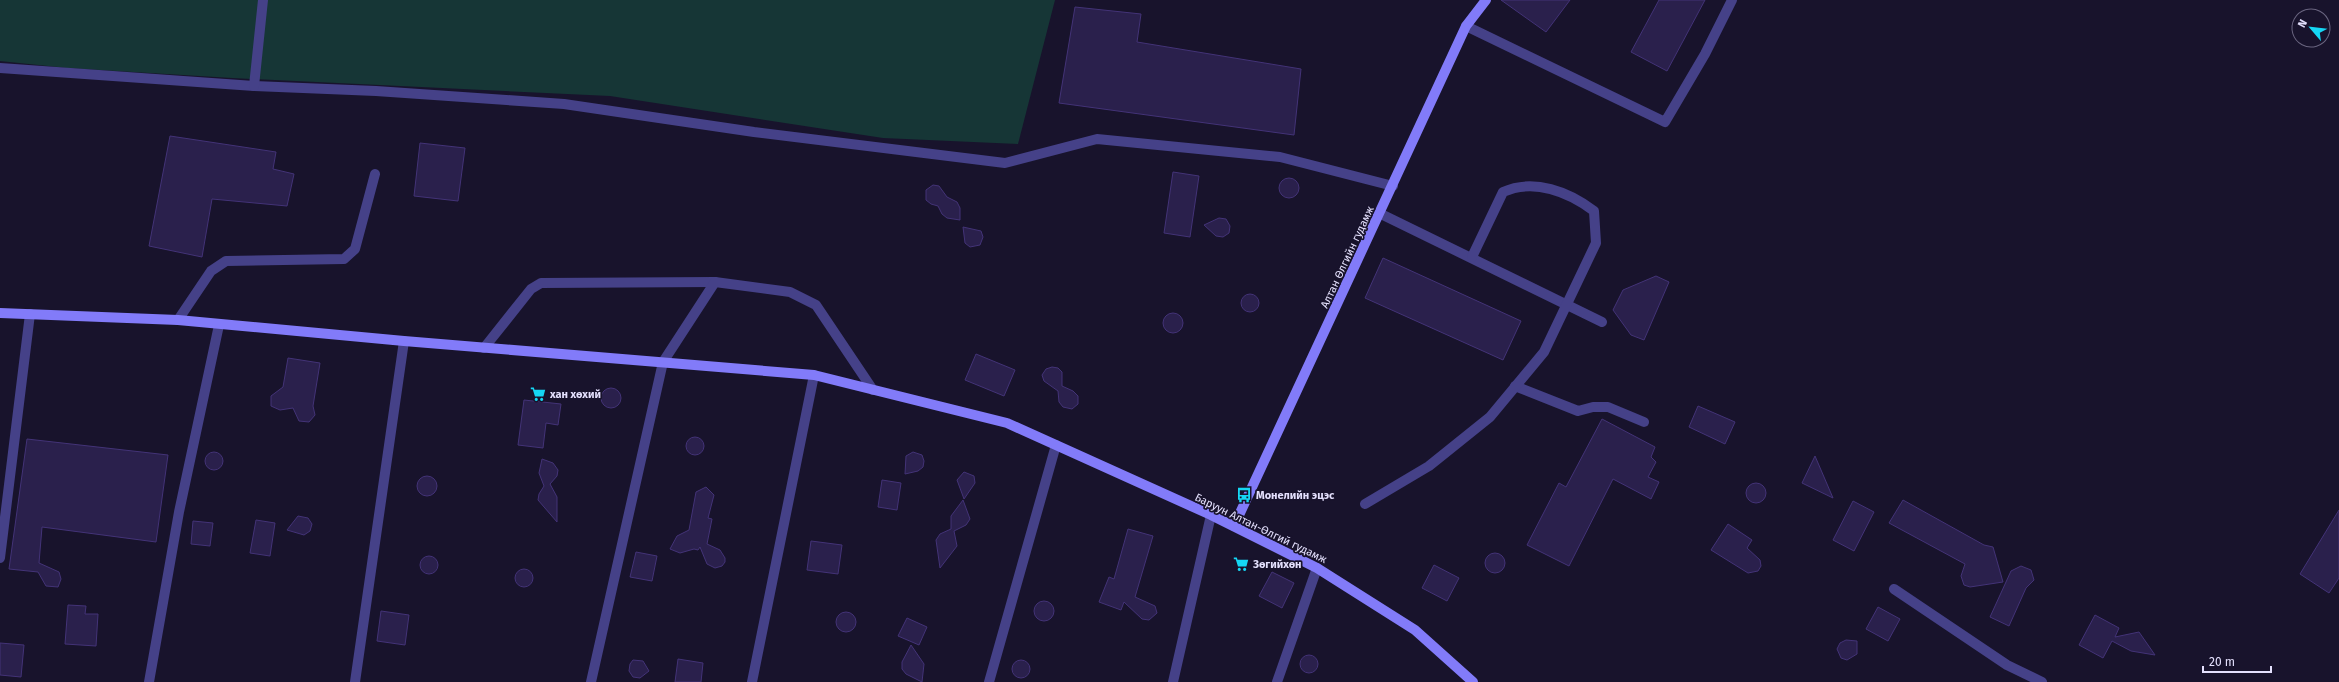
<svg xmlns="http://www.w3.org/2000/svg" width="2339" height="682" viewBox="0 0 2339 682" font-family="'Fira Sans',sans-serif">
<rect width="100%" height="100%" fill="#18132c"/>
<polygon fill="#163636" points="0,0 1055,0 1018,144 883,138 610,96 232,78 67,68 0,61"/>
<g fill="#2a204c" stroke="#433377">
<polygon points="1501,0 1570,0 1546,32"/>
<polygon points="1659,0 1705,0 1667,71 1631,52"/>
<polygon points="1075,7 1141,14 1137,42 1301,69 1294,135 1059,103"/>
<polygon points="170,136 276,152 273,169 294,174 287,206 212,199 202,257 149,246"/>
<polygon points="420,143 465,148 458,201 414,196"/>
<polygon points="1173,172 1199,176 1190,237 1164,233"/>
<circle cx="1289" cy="188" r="10"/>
<polygon points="933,185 939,186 947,197 957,202 960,208 960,220 947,218 942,214 938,206 931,204 926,200 926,190"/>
<polygon points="1219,218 1226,219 1230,226 1229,233 1223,237 1216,236 1204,225"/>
<polygon points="963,227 981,231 983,237 980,245 970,247 965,243"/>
<polygon points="1383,258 1521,321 1503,360 1365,298"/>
<polygon points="1656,276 1669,282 1644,340 1631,335 1613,310 1623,290"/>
<circle cx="1250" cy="303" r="9"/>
<circle cx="1173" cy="323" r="10"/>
<polygon points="976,354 1015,370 1004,396 965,380"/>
<polygon points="288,358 320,363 313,406 315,415 309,422 299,421 293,408 280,410 271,406 271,396 283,387"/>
<polygon points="1052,367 1058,368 1062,372 1062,386 1073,391 1078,396 1078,404 1072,409 1063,407 1059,402 1058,391 1044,381 1042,375 1046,369"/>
<circle cx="611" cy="398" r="10"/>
<polygon points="524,400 561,404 558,425 546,423 543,448 518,445"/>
<polygon points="1698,406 1735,422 1725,444 1689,427"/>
<polygon points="1602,419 1655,447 1651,457 1656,462 1648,477 1659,482 1651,499 1613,479 1569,566 1527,545 1559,483 1566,487"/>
<circle cx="695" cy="446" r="9"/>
<polygon points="27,439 168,455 156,542 42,527 39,563 59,572 61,579 58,587 46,586 38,572 9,569"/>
<circle cx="214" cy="461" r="9"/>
<polygon points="913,452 922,455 924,461 923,467 918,471 905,474 906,456"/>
<polygon points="1815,456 1833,498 1802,483"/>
<polygon points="542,459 553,463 558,470 557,476 550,484 557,497 557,522 538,500 539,494 544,486 539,473"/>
<polygon points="964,472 974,476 975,483 964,499 957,480"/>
<circle cx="427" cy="486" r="10"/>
<polygon points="882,480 901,483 897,510 878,507"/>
<circle cx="1756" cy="493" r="10"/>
<polygon points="706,487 714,495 708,518 712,519 707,544 720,550 725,558 725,562 722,566 715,568 707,564 700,547 698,550 694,549 680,553 670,549 677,536 689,530 696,492"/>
<polygon points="963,500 970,519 966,525 954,531 957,546 940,568 936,540 940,534 951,529 951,516"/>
<polygon points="1903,500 1984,545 1993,547 2003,582 1970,587 1964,585 1961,576 1965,564 1889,523"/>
<polygon points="1853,501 1874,512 1854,551 1833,540"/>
<polygon points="2339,510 2339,578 2329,593 2300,574"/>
<polygon points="298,516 308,518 312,524 310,531 304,535 287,530"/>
<polygon points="256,520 275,523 270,556 250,553"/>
<polygon points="193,521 213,523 210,546 191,544"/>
<polygon points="1728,524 1752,540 1747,548 1760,560 1761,566 1758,571 1748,573 1711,550"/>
<polygon points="1128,529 1153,536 1135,597 1155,606 1157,613 1149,620 1142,619 1124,602 1121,610 1099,602 1109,577 1114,579"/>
<polygon points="811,541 842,545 838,574 807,570"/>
<polygon points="636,552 657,556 652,581 630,577"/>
<circle cx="1495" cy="563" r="10"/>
<circle cx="429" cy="565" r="9"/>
<polygon points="1434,565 1459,578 1447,601 1422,588"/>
<polygon points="2021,566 2031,570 2034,580 2026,588 2009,626 1990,617 2011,571"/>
<circle cx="524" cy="578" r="9"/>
<polygon points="1272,572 1294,583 1282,608 1259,596"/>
<circle cx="1044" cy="611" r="10"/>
<polygon points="68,605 86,606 85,614 98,614 96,646 65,644"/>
<polygon points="1878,607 1900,619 1888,641 1866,629"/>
<polygon points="381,611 409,615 405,645 377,641"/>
<circle cx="846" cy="622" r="10"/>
<polygon points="2095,615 2119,628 2115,637 2139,632 2155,655 2131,651 2112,641 2103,658 2079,645"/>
<polygon points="907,618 927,627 919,645 898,636"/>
<polygon points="1846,640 1857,641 1857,654 1847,660 1841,658 1837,649 1840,643"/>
<polygon points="0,643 24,645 21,677 0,675"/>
<polygon points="911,645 924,664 922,682 906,674 902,669 902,662"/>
<circle cx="1309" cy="664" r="9"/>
<polygon points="678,659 703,663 701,682 675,682"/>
<circle cx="1021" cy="669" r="9"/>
<polygon points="633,660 643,661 649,671 640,678 633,677 629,671 630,664"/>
</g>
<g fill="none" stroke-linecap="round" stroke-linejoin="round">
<g stroke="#454188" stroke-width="10">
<polyline points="0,68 254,86 376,91 564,104 754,132 1005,163 1097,139 1280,157 1393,186"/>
<polyline points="254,86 263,0"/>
<polyline points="1381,214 1602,322"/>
<polyline points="178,320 211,271 226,261 344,259 355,249 375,174"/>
<polyline points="484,348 531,289 541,283 715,282"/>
<polyline points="663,362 715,282 790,292 816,305 873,390"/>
<polyline points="1515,386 1578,411 1593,407 1608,407 1644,422"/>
<path d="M1365,504L1429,466L1490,417L1544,352L1596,243L1594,211C1569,192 1534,178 1503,192L1472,257"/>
</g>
<g stroke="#454188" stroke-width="10">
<polyline points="1466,26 1665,122 1705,54 1732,0"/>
<polyline points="0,558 30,314"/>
<polyline points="1894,589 2007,665 2042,682"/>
<polyline points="149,682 179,512 219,325"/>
<polyline points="355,682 404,341"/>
<polyline points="591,682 663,362"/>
<polyline points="752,682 814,375"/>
<polyline points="989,682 1056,445"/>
<polyline points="1173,682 1211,515"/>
<polyline points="1277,682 1317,568"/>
</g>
<g stroke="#827bf9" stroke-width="10">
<polyline points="0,313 178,320 404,341 814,375 1007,423 1211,515 1317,568 1415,630 1473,682"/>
<polyline points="1234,526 1466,26 1486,0"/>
</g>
</g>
<defs>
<g id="supermarket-bare" transform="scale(1.2)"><path d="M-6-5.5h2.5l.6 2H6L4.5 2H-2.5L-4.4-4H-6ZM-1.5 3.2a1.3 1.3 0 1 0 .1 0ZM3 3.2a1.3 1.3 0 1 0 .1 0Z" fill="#15d7f4" stroke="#18132c" stroke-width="2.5" paint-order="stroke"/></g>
<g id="bus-bare" transform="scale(1.2)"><path d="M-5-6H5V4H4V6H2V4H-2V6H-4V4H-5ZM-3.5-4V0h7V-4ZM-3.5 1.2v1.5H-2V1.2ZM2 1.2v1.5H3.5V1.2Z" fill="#15d7f4" stroke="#18132c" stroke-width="2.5" paint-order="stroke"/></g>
</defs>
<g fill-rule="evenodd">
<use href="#supermarket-bare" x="538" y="394"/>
<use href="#bus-bare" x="1244" y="495"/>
<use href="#supermarket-bare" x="1241" y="564"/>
</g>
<g text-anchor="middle" stroke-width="3.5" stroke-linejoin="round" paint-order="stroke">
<g font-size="11" fill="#e4e0fd" stroke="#18132c">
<text transform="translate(1347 257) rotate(-65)" y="4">Алтан Өлгийн гудамж</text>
<text transform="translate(1261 528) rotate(26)" y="4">Баруун Алтан-Өлгий гудамж</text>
</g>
<g font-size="11" font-weight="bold" fill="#e4e0fd" stroke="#18132c" text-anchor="start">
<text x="550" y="398">хан хөхий</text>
<text x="1256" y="499">Монелийн эцэс</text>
<text x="1253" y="568">Зөгийхөн</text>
</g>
</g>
<g transform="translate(2311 28) rotate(298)"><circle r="19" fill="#18132c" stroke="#6a6580"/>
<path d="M0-3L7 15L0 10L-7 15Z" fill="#15d7f4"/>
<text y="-6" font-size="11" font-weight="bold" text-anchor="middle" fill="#e4e0fd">N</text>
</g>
<path d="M2203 666v6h68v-6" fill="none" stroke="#e4e0fd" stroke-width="2"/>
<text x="2209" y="666" font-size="12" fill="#e4e0fd" stroke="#18132c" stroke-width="3" paint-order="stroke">20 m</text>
</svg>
